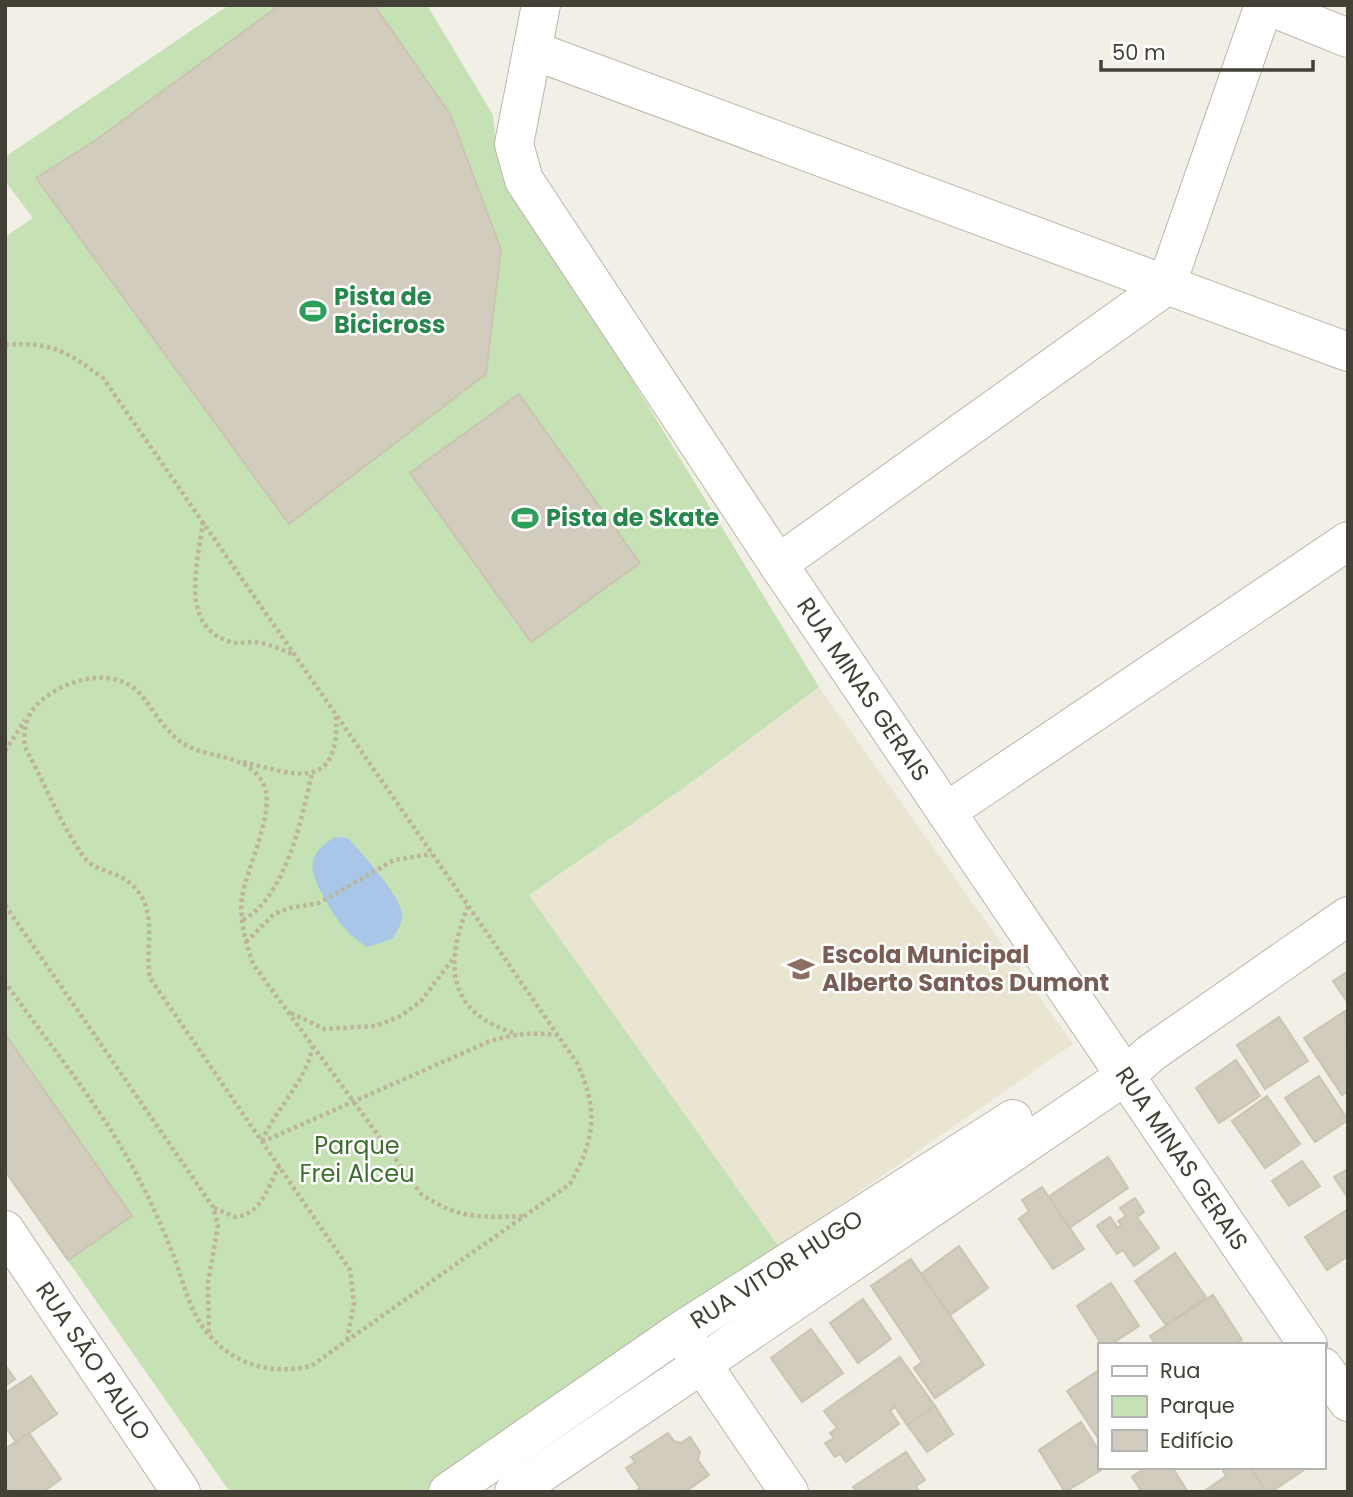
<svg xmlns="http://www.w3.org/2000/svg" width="1353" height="1497" viewBox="0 0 1353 1497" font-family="Poppins,sans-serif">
<rect width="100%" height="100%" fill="#f1efe6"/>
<polygon fill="#e9e5d1" points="819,687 1073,1044 779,1247 528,894"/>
<polygon fill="#c6e1b3" points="229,5 280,5 96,140 36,178 289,524 486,373 501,249 450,114 374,5 427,5 493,115 498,159 819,687 682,789 529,895 779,1247 427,1492 230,1492 5,1171 5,237 33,218 5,181 5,157"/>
<path fill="#a8c6e8" d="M335,837L348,838C363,855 393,887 401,909C405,920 398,930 392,939L367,947C346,933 336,920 324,897C309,870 305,855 335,837Z"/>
<g fill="#d1ccbd" stroke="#cbc4b1" stroke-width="2">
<polygon points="280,5 374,5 450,114 501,249 486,374 289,524 36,178 96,140"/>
<polygon points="519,394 640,563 531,642 410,473"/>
<polygon points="1348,971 1348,1003 1333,981"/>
<polygon points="1345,1011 1348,1091 1342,1095 1304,1038"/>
<polygon points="1279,1017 1308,1061 1265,1089 1237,1045"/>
<polygon points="5,1034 132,1216 68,1260 5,1171"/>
<polygon points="1236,1060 1260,1096 1219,1123 1196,1088"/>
<polygon points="1319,1076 1348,1120 1315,1142 1285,1098"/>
<polygon points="1267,1096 1300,1144 1265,1168 1232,1121"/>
<polygon points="1108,1157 1128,1188 1069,1228 1048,1197"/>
<polygon points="1302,1161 1320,1186 1289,1206 1272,1181"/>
<polygon points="1348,1169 1348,1198 1334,1177"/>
<polygon points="1042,1187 1084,1249 1053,1269 1019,1219 1029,1211 1022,1200"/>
<polygon points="1135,1198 1144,1212 1137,1217 1159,1248 1134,1266 1123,1250 1117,1254 1097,1226 1110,1217 1118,1228 1121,1225 1118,1221 1126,1216 1120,1208"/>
<polygon points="1348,1209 1348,1256 1327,1270 1305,1237"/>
<polygon points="959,1246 988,1288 950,1315 921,1274"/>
<polygon points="1175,1253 1206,1297 1166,1325 1135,1281"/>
<polygon points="911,1259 984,1365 935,1398 914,1368 922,1362 871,1286"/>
<polygon points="1111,1283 1139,1326 1110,1345 1102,1345 1077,1306"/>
<polygon points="1213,1295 1242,1340 1234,1345 1156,1345 1150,1336"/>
<polygon points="863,1299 891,1339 858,1363 830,1323"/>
<polygon points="811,1329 843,1373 802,1402 771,1358"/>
<polygon points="900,1357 935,1406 907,1425 895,1407 890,1411 899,1424 846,1462 840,1454 835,1457 825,1443 834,1438 830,1433 837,1428 824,1411"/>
<polygon points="5,1365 15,1379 5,1386"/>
<polygon points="1099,1370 1099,1437 1098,1438 1067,1391"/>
<polygon points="31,1376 57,1414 16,1442 5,1426 5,1393"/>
<polygon points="935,1406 953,1434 927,1452 907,1425"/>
<polygon points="1081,1422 1099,1451 1099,1467 1106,1467 1065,1492 1039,1450"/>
<polygon points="29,1433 61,1479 43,1492 10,1492 5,1485 5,1449"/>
<polygon points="668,1433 674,1441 681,1443 690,1437 700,1452 698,1460 709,1475 685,1492 634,1492 640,1488 626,1468 635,1462 631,1457"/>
<polygon points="906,1452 925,1480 916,1486 919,1492 856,1492 853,1487"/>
<polygon points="1146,1467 1172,1467 1188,1492 1142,1492 1132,1477"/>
<polygon points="1221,1467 1250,1467 1266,1492 1203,1492 1226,1476"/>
<polygon points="1250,1467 1308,1467 1271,1492 1266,1492"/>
</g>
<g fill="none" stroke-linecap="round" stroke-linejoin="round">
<g stroke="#bbb7aa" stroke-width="40">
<g id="minor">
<path id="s1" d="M541,5L514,144L524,180L778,564L1308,1345"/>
<polyline points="1266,5 1348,38"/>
<polyline points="532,50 1348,352"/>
<polyline points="778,564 1166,286 1264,5"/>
<polyline points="946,812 1348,541"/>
<path id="s2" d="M5,1230L181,1492"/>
<polyline points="687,1342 789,1492"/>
<polyline points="1323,1367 1348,1402"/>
<path id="s3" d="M448,1492L679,1332L1013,1119"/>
<polyline points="514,1492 1125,1076 1151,1053 1348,916"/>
</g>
</g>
<g stroke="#bcb59c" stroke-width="4.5" stroke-dasharray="3.5 3.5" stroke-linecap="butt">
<path d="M5,345C52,341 67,352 103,378L577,1063C599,1111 595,1139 570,1184L311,1366C272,1375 237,1366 210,1336C189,1313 184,1282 173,1254C163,1229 152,1204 140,1181C104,1110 50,1046 5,982"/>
<path d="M203,522C198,563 178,627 231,642C238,644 245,642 253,642C268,643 281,649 294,655"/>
<polyline points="5,751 25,720"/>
<path d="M243,762C293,774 340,794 336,716"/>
<polyline points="5,905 213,1207 218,1225 208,1283 209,1334"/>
<path d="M468,906C444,966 447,1013 517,1034"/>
<path d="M243,920C286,896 302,818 312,773"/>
<polyline points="246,942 274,914 290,908 319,903 394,860 432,854"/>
<polyline points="291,1013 325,1029 375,1026 401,1016 421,1001 452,960"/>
<path d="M262,1141C277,1107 305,1083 313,1046"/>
<path d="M262,1142L488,1042C511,1034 533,1032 557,1035"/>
<path d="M214,1208L235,1217C261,1215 269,1186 279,1166"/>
<path d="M347,1340L354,1303L350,1270L150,978C145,954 154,928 145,904C130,867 99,878 83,856C60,823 44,782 25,747C22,723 30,707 50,694C77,676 119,668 142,696C155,712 166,733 184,744C211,760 252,753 265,788C274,814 247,868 242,897C239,919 246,944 253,964L421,1194C458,1219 482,1218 525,1216"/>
</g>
<use href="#minor" stroke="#fff" stroke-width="38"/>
</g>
<defs>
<g id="stadium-bare" transform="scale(2.1)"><path d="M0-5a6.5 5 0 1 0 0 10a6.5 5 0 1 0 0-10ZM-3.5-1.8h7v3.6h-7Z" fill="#2e9e5b" stroke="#fff" stroke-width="2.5" paint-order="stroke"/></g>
<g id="school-bare" transform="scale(2.1)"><path d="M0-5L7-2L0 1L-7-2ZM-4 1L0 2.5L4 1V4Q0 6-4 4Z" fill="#8d6e63" stroke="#fff" stroke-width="2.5" paint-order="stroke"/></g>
</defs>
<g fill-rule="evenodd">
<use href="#stadium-bare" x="313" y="311"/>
<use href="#stadium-bare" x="525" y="518"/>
<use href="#school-bare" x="801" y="969"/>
</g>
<g text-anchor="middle" stroke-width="5" stroke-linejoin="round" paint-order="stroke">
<g font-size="24" font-weight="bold" fill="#27864d" stroke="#fff" text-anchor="start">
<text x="334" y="305">Pista de<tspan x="334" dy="28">Bicicross</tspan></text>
<text x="546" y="526">Pista de Skate</text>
</g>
<g font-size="24" fill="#434036" stroke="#fff">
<text dy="8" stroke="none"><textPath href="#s1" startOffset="791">RUA MINAS GERAIS</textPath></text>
<text dy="8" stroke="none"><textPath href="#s1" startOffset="1358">RUA MINAS GERAIS</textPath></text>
<text dy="8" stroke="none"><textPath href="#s3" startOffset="397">RUA VITOR HUGO</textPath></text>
<text dy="8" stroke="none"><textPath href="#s2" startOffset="158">RUA SÃO PAULO</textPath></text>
</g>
<g font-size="24" font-weight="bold" fill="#785e54" stroke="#fff" text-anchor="start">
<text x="822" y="963">Escola Municipal<tspan x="822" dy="28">Alberto Santos Dumont</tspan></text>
</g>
<g font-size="24" fill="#3f6f2f" stroke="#fff">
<text x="357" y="1154">Parque<tspan x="357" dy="28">Frei Alceu</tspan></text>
</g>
</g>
<rect width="1353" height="1497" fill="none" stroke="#434036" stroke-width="14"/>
<rect x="1098" y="1343" width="228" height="126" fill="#ffffff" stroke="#b4b3af" stroke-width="2"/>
<rect x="1112" y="1366" width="35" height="10" fill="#ffffff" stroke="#b4b3af" stroke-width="2"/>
<text x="1160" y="1378" font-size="21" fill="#434036">Rua</text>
<rect x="1112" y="1396" width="35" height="21" fill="#c6e1b3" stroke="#b4b3af" stroke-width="2"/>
<text x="1160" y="1413" font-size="21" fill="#434036">Parque</text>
<rect x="1112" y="1430" width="35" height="21" fill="#d1ccbd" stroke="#b4b3af" stroke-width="2"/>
<text x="1160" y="1448" font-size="21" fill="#434036">Edifício</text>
<path d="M1101 60v10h212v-10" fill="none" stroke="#434036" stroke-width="3.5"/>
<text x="1112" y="60" font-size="21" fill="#434036" stroke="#ffffff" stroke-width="5" paint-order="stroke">50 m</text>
</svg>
